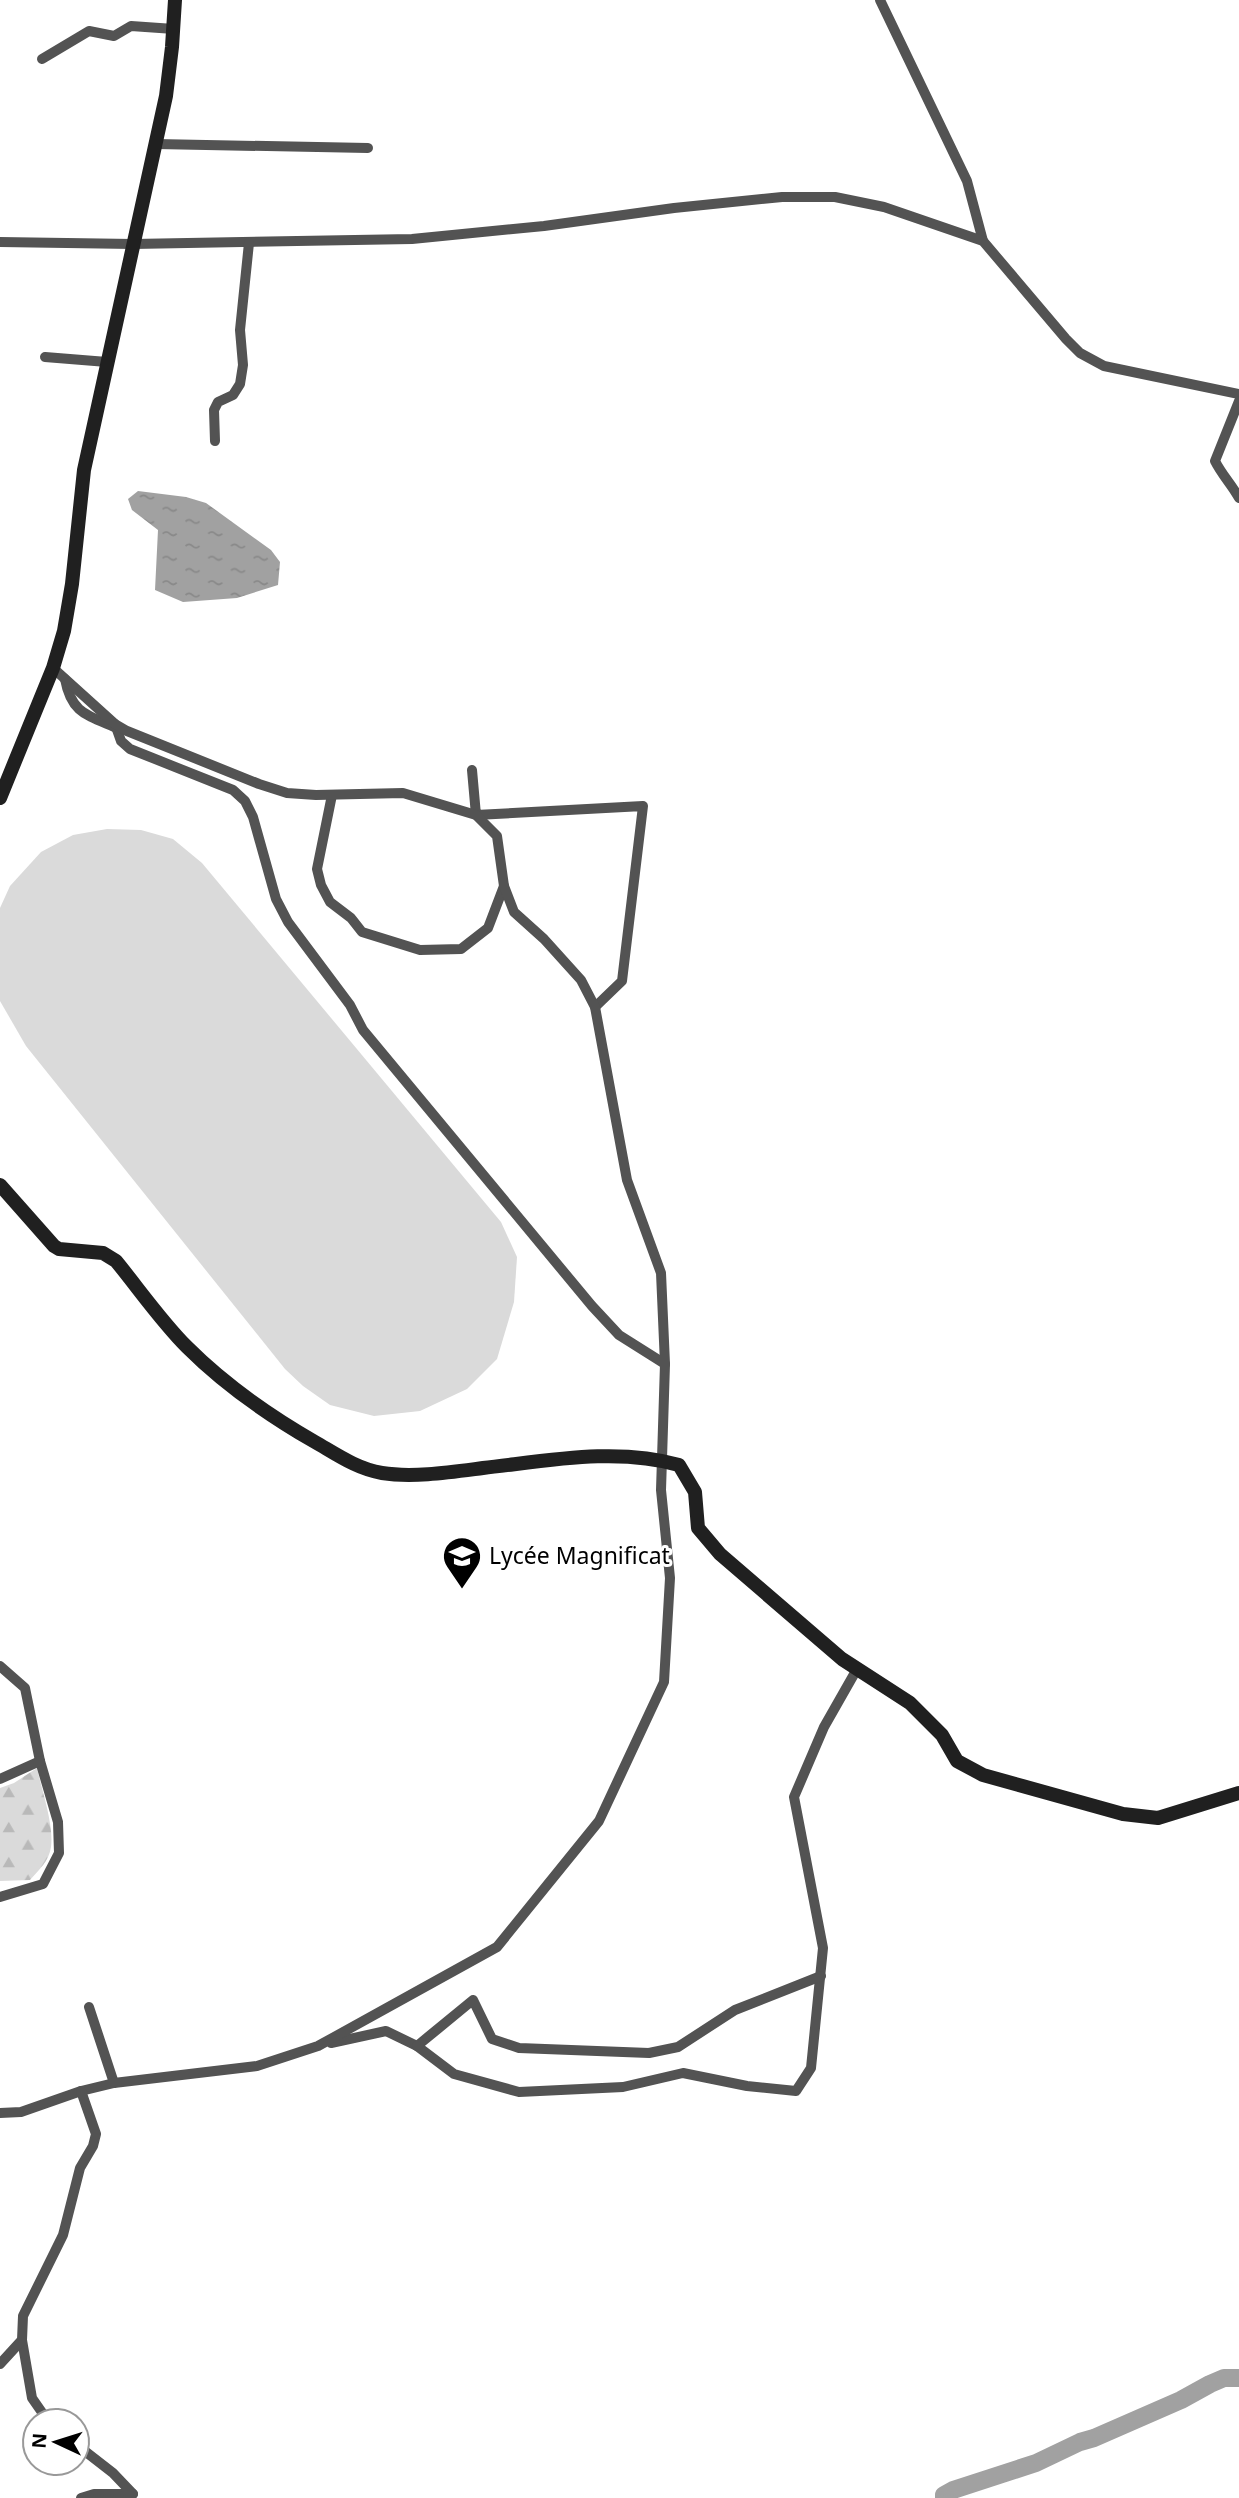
<svg xmlns="http://www.w3.org/2000/svg" width="1239" height="2498" viewBox="0 0 1239 2498" font-family="'Noto Sans',sans-serif">
<defs>
<pattern id="forest-firs" width="22" height="20" patternUnits="userSpaceOnUse" patternTransform="scale(1.75)"><rect width="22" height="20" fill="#dadada"/><path d="M5 1l3.5 6h-7zM16 11l3.5 6h-7z" fill="#b9b9b9"/></pattern>
<pattern id="water-ripples" width="26" height="14" patternUnits="userSpaceOnUse" patternTransform="scale(1.75)"><rect width="26" height="14" fill="#a1a1a1"/><path d="M2 4q2-2 4 0t4 0M15 11q2-2 4 0t4 0" fill="none" stroke="#898989"/></pattern>
</defs>
<rect width="100%" height="100%" fill="#fff"/>
<polygon fill="#dadada" points="107,829 141,830 173,839 202,863 501,1222 517,1257 514,1302 497,1359 467,1389 420,1411 374,1416 330,1405 303,1386 285,1369 26,1046 0,1001 0,908 10,886 41,852 73,835"/>
<path fill="url(#forest-firs)" d="M37,1768C42,1791 54,1825 51,1847C49,1861 39,1870 30,1880L0,1881V1788L14,1783Z"/>
<polygon fill="url(#water-ripples)" points="138,491 186,497 206,503 271,550 280,562 278,585 237,598 183,602 155,590 158,530 132,510 128,499"/>
<g fill="none" stroke-linecap="round" stroke-linejoin="round">
<polyline stroke="#a1a1a1" stroke-width="18" points="944,2498 944,2495 953,2490 1036,2463 1080,2442 1094,2438 1181,2400 1210,2384 1224,2378 1239,2378"/>
<g stroke="#535353" stroke-width="10">
<polyline points="880,0 967,181 983,241"/>
<polyline points="42,59 89,31 114,36 131,26 174,29"/>
<polyline points="156,144 368,148"/>
<polyline points="0,242 133,244 412,239 544,226 674,208 782,197 835,197 884,207 983,241 1066,339 1080,353 1104,366 1239,394"/>
<polyline points="45,357 107,362"/>
<path d="M1239,401L1215,461C1222,475 1232,485 1239,498"/>
<polyline points="215,441 214,410 218,402 233,395 240,384 243,365 240,330 249,243"/>
<path d="M65,679C71,712 86,715 114,727"/>
<polyline points="115,724 121,741 130,749 233,790 245,801 253,817 276,899 288,922 350,1005 363,1030 592,1306 619,1335 665,1364"/>
<polyline points="472,770 476,815 643,806 622,981 595,1007"/>
<polyline points="332,795 317,869 321,885 330,902 351,918 362,932 420,950 461,949 488,928 504,886"/>
<polyline points="0,1666 25,1688 40,1761 58,1822 59,1853 43,1884 0,1897"/>
<polyline points="0,1779 40,1761"/>
<polyline points="89,2007 114,2083"/>
<polyline points="331,2043 386,2031 417,2046 454,2074 519,2092 623,2087 683,2073 747,2086 796,2091 811,2068 823,1948 794,1797 824,1727 857,1669"/>
<polyline points="417,2046 473,2000 492,2039 519,2048 649,2053 678,2047 735,2010 821,1976"/>
<polyline points="0,2113 21,2112 81,2091 114,2083 257,2066 318,2046 497,1947 599,1821 664,1682 670,1578 661,1490 665,1364 661,1273 627,1180 595,1007 581,980 544,939 514,912 504,886 497,836 476,815 403,793 316,795 287,793 259,784 127,731 115,724 53,668"/>
<polyline points="22,2340 32,2398 48,2421"/>
<polyline points="0,2364 22,2340 23,2316 63,2235 80,2168 93,2146 96,2134 81,2091"/>
<polyline points="77,2445 113,2473 133,2494"/>
<polyline points="81,2498 94,2494 133,2494"/>
</g>
<g stroke="#202020" stroke-width="14">
<polyline points="0,798 53,668 64,631 72,584 84,470 166,96 172,47 175,0"/>
<path d="M0,1185L54,1246L59,1249L103,1253L116,1261C139,1289 161,1321 187,1347C225,1385 268,1415 315,1442C336,1454 357,1469 382,1473C413,1478 452,1472 483,1468C546,1461 617,1447 679,1465L695,1492L698,1528L720,1554L842,1659L910,1703L942,1735L957,1761L983,1775L1123,1814L1158,1818L1239,1793"/>
</g>
</g>
<defs>
<g id="school-pin" transform="scale(2.0125)"><path d="M0 17L-7.5 6A9.5 9.5 0 1 1 7.5 6Z" fill="#000" stroke="#fff"/><path d="M0-5L7-2L0 1L-7-2ZM-4 1L0 2.5L4 1V4Q0 6-4 4Z" fill="#fff"/></g>
</defs>
<g fill-rule="evenodd">
<use href="#school-pin" x="462" y="1556"/>
</g>
<g text-anchor="middle" stroke-width="6" stroke-linejoin="round" paint-order="stroke">
<g font-size="23" fill="#000" stroke="#fff" text-anchor="start">
<text x="489" y="1564">Lycée Magnificat</text>
</g>
</g>
<g transform="translate(56 2442) rotate(274)"><circle r="33" fill="#ffffff" stroke="#999999" stroke-width="2"/>
<path d="M0-5L12 26L0 18L-12 26Z" fill="#000000"/>
<text y="-10" font-size="19" font-weight="bold" text-anchor="middle" fill="#000000">N</text>
</g>
</svg>
